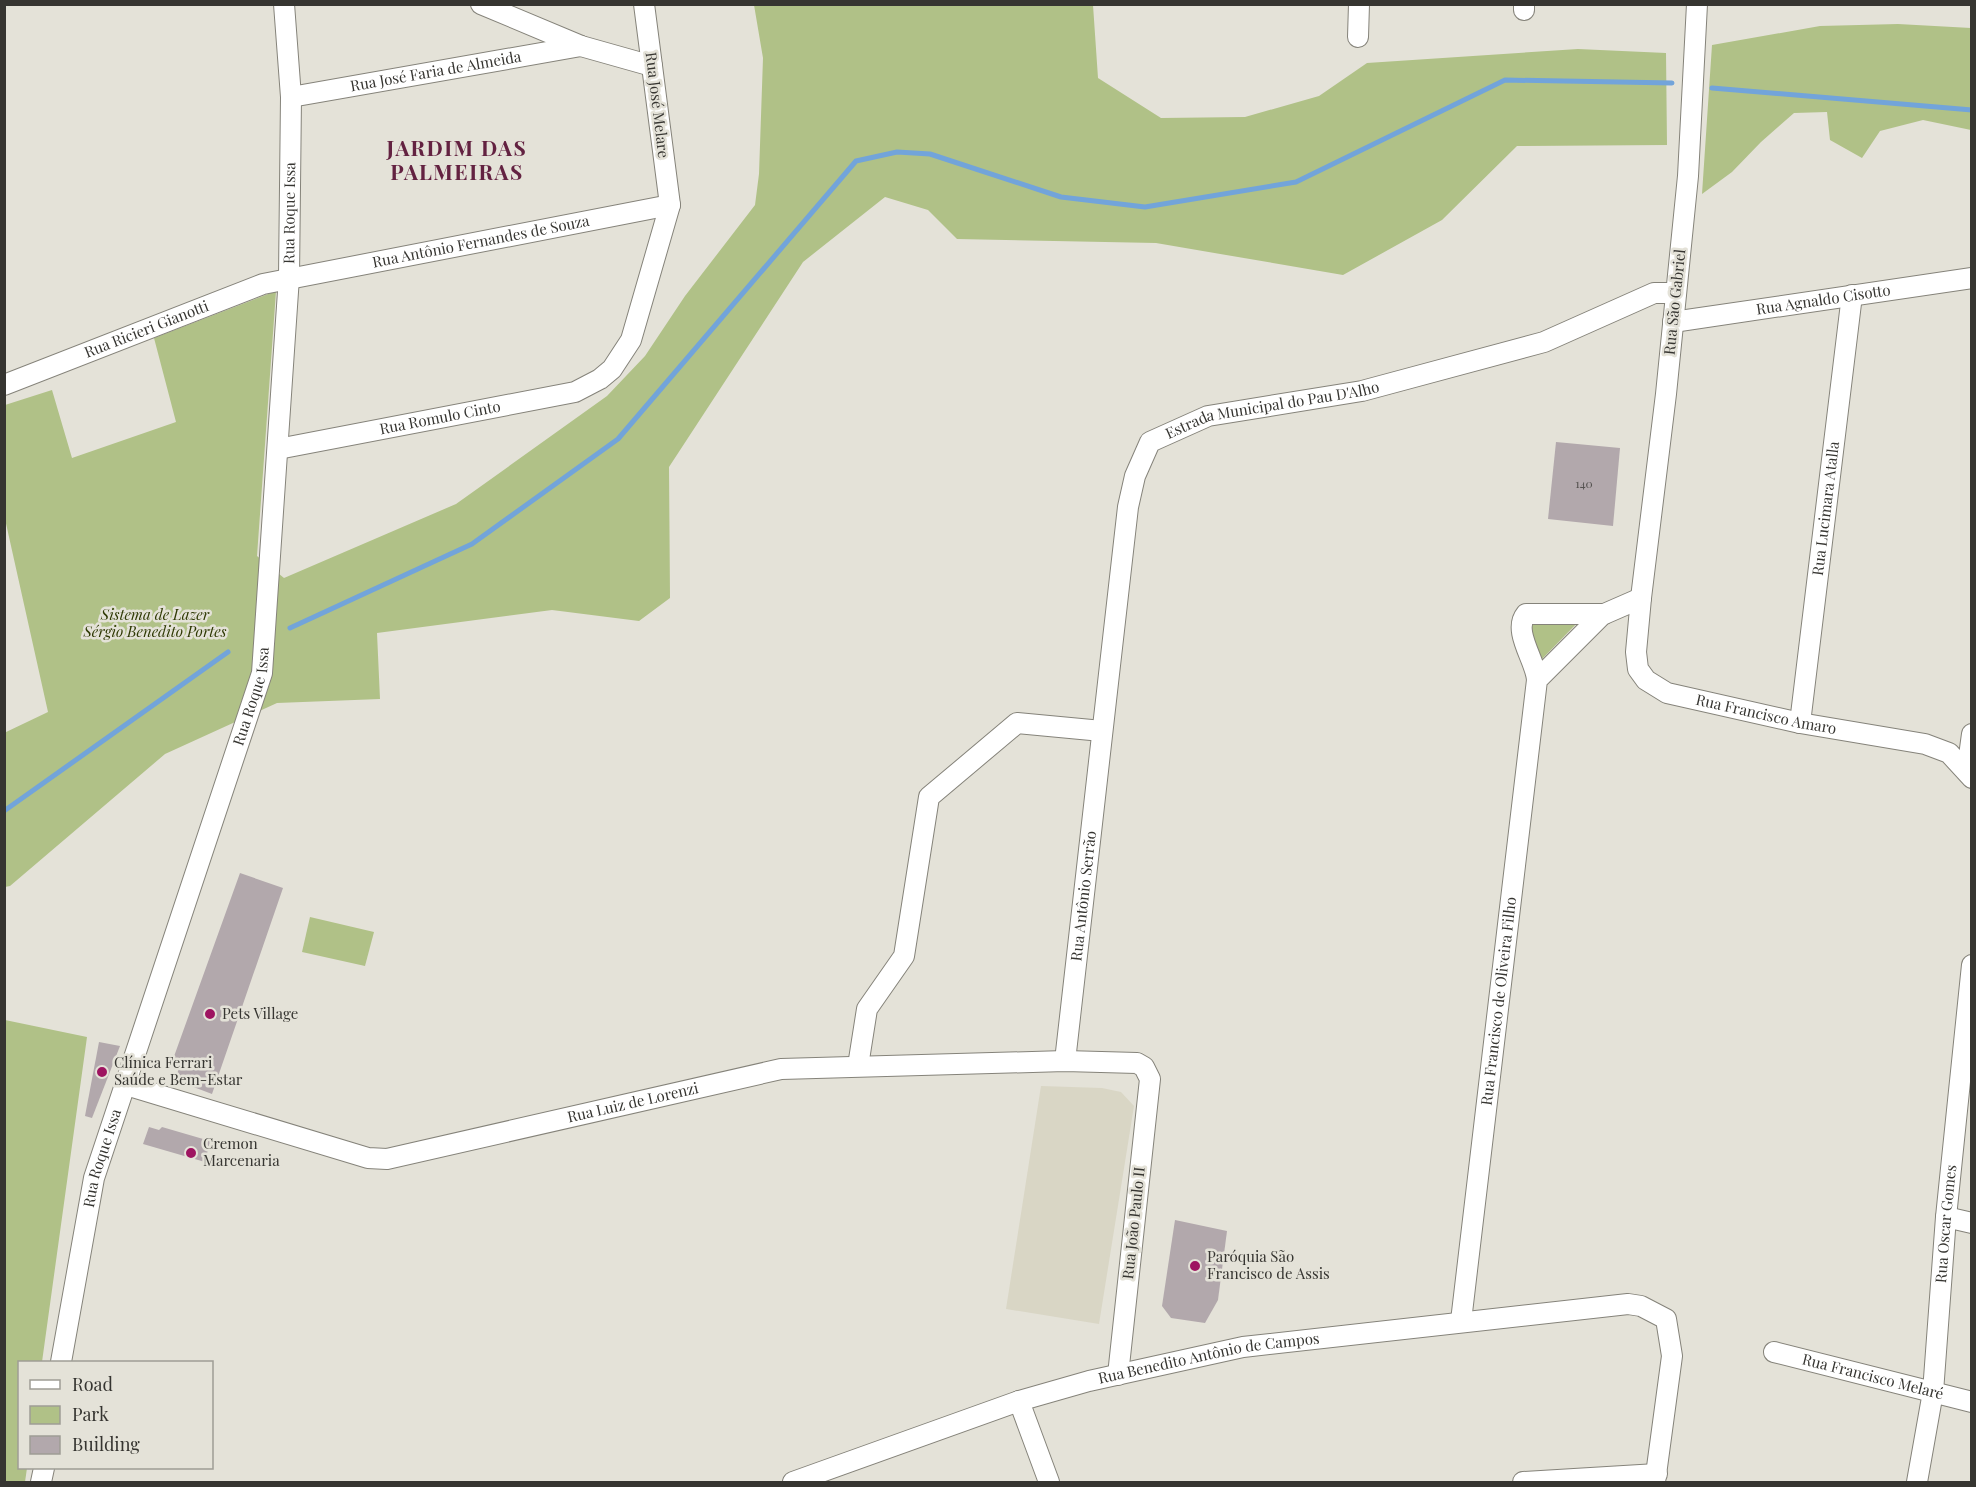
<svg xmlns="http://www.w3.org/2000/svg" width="1976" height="1487" viewBox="0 0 1976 1487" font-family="'Playfair Display',serif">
<rect width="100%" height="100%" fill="#e4e2d8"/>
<polygon fill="#d9d6c5" points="1041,1086 1102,1088 1121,1092 1134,1106 1099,1324 1006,1309"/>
<g fill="#b0c187">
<polygon points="754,5 1093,5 1098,78 1161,118 1245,117 1319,96 1367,63 1578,49 1666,53 1667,145 1517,146 1442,220 1343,275 1156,243 957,239 928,210 885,197 803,262 669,467 670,598 639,621 552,610 377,633 380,699 277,703 165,754 10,886 5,887 4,733 48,712 5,519 5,405 52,390 72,458 176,422 154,338 276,291 257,556 284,578 456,504 607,396 645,356 685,296 755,205 759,174 763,58"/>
<polygon points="1898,24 1971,28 1971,130 1923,120 1880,131 1862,158 1830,140 1827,112 1794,113 1761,142 1732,172 1702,194 1712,45 1820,26"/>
<polygon points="1527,618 1581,619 1540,661"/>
<polygon points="310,917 374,932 365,966 302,952"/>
<polygon points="5,1020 87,1037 42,1362 20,1362 20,1468 27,1468 25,1482 4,1482"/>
</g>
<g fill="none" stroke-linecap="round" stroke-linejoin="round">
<g stroke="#72a4da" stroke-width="5">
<polyline points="1712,88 1972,110"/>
<polyline points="290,628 472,544 618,439 856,161 897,152 930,154 1061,197 1145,207 1296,182 1505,80 1672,83"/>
<polyline points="4,811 228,652"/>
</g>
</g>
<g fill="#b2a8ac">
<polygon points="1556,442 1620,448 1613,526 1548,519"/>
<polygon points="240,873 283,888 212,1094 175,1080 180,1065 172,1062"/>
<polygon points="99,1042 120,1046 92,1118 85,1116"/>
<polygon points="149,1127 159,1130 162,1127 210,1141 205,1162 143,1144"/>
<polygon points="1175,1220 1227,1231 1218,1300 1205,1323 1171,1318 1162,1306"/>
</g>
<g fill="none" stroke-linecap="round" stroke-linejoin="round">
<g stroke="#85837a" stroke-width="22">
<g id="minor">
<polyline points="481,4 581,46 652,66"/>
<path id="s1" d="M1697,4L1688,176L1666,394L1641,598L1636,652L1638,669L1646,680L1667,693L1800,723L1925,744L1949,753L1972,778"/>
<polyline points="1524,10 1524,4"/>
<polyline points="1358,37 1359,4"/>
<path id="s2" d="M291,97L581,46"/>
<path id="s3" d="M1673,322L1972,278"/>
<path id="s4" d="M4,385L263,284L670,205"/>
<path id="s5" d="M278,449L575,392L600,379L612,369L631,340L670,205L644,4"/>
<path d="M1537,680C1536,661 1512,631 1526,614H1604"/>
<path id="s6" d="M1800,723L1852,295"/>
<polyline points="1967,771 1972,734"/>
<path id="s7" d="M1065,1061L1128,507L1135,476L1150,442L1208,416L1362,391L1544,342L1654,293H1676"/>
<polyline points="858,1066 867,1009 904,956 929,797 1017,723 1102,731"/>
<path id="s8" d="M126,1085L368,1158L387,1159L781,1069L1065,1061L1137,1063L1144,1067L1150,1079L1118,1375"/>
<polyline points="1946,1217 1972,1223"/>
<path id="s9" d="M1461,1321L1537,680L1602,615L1641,598"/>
<path id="s10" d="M1774,1352L1972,1402"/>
<path id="s11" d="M61,1362L94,1178L262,673L289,277L291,97L284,4"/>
<polyline points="1019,1401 1049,1482"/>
<polyline points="41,1482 44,1468"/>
<path id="s12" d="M793,1482L1019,1401L1089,1381L1243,1347L1628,1304L1641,1306L1666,1319L1672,1356L1655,1482"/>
<polyline points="1523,1482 1657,1474"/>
<path id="s13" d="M1917,1482L1933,1392L1946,1217L1972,965"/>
</g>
</g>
<use href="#minor" stroke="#fff" stroke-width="20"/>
</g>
<g fill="#9e1461" stroke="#e4e2d8" stroke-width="2">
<circle cx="210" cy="1014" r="6"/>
<circle cx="102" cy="1072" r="6"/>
<circle cx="191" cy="1153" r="6"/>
<circle cx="1195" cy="1266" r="6"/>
</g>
<g text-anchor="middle" stroke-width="5" stroke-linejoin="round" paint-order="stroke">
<g font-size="12" fill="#555250">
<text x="1584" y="488">140</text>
</g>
<g font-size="15" fill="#363531" stroke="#e4e2d8">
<text dy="5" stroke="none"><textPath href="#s2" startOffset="147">Rua José Faria de Almeida</textPath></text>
<text transform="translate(657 105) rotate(83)" y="5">Rua José Melare</text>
<text dy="5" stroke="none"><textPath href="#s11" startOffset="1180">Rua Roque Issa</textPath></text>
<text dy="5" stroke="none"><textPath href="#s4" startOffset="500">Rua Antônio Fernandes de Souza</textPath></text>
<text dy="5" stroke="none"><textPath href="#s3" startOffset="152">Rua Agnaldo Cisotto</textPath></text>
<text transform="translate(1675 302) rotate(-84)" y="5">Rua São Gabriel</text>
<text dy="5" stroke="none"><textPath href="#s4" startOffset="153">Rua Ricieri Gianotti</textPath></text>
<text dy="5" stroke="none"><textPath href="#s7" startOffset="754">Estrada Municipal do Pau D'Alho</textPath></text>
<text dy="5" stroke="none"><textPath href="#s5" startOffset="165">Rua Romulo Cinto</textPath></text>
<text dy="5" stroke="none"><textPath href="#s6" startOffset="216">Rua Lucimara Atalla</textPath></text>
<text dy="5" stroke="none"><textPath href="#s11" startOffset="694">Rua Roque Issa</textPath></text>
<text dy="5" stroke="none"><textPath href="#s1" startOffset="808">Rua Francisco Amaro</textPath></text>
<text dy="5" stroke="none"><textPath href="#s7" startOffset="166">Rua Antônio Serrão</textPath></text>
<text dy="5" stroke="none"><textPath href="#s9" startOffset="322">Rua Francisco de Oliveira Filho</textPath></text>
<text dy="5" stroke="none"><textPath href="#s8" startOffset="524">Rua Luiz de Lorenzi</textPath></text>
<text dy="5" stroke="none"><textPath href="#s11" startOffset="208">Rua Roque Issa</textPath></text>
<text transform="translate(1134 1223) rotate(-84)" y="5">Rua João Paulo II</text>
<text dy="5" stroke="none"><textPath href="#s13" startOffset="260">Rua Oscar Gomes</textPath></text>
<text dy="5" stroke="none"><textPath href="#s12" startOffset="435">Rua Benedito Antônio de Campos</textPath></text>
<text dy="5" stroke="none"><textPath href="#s10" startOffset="102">Rua Francisco Melaré</textPath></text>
</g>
<g font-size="15" font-style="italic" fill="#2e3903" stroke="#e4e2d8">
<text x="155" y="620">Sistema de Lazer<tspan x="155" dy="17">Sérgio Benedito Portes</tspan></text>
</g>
<g font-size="15" fill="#363531" stroke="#e4e2d8" text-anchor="start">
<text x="222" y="1019">Pets Village</text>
<text x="114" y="1068">Clínica Ferrari<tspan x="114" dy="17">Saúde e Bem-Estar</tspan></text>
<text x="203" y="1149">Cremon<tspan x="203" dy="17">Marcenaria</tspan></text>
<text x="1207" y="1262">Paróquia São<tspan x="1207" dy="17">Francisco de Assis</tspan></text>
</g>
<g font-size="21" font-weight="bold" letter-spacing="1.5" fill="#632241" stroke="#e4e2d8">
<text x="457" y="156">JARDIM DAS<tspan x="457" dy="24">PALMEIRAS</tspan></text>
</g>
</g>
<rect width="1976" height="1487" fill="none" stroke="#363531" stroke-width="12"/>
<rect x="18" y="1361" width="195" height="108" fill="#e4e2d8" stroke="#9e9d95" stroke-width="1.5"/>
<rect x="30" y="1380" width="30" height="9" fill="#ffffff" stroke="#9e9d95" stroke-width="1.5"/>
<text x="72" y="1391" font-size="18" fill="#363531">Road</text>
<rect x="30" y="1406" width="30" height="18" fill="#b0c187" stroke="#9e9d95" stroke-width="1.5"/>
<text x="72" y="1421" font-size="18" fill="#363531">Park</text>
<rect x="30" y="1436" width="30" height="18" fill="#b2a8ac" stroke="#9e9d95" stroke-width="1.5"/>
<text x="72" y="1451" font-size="18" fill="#363531">Building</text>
</svg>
